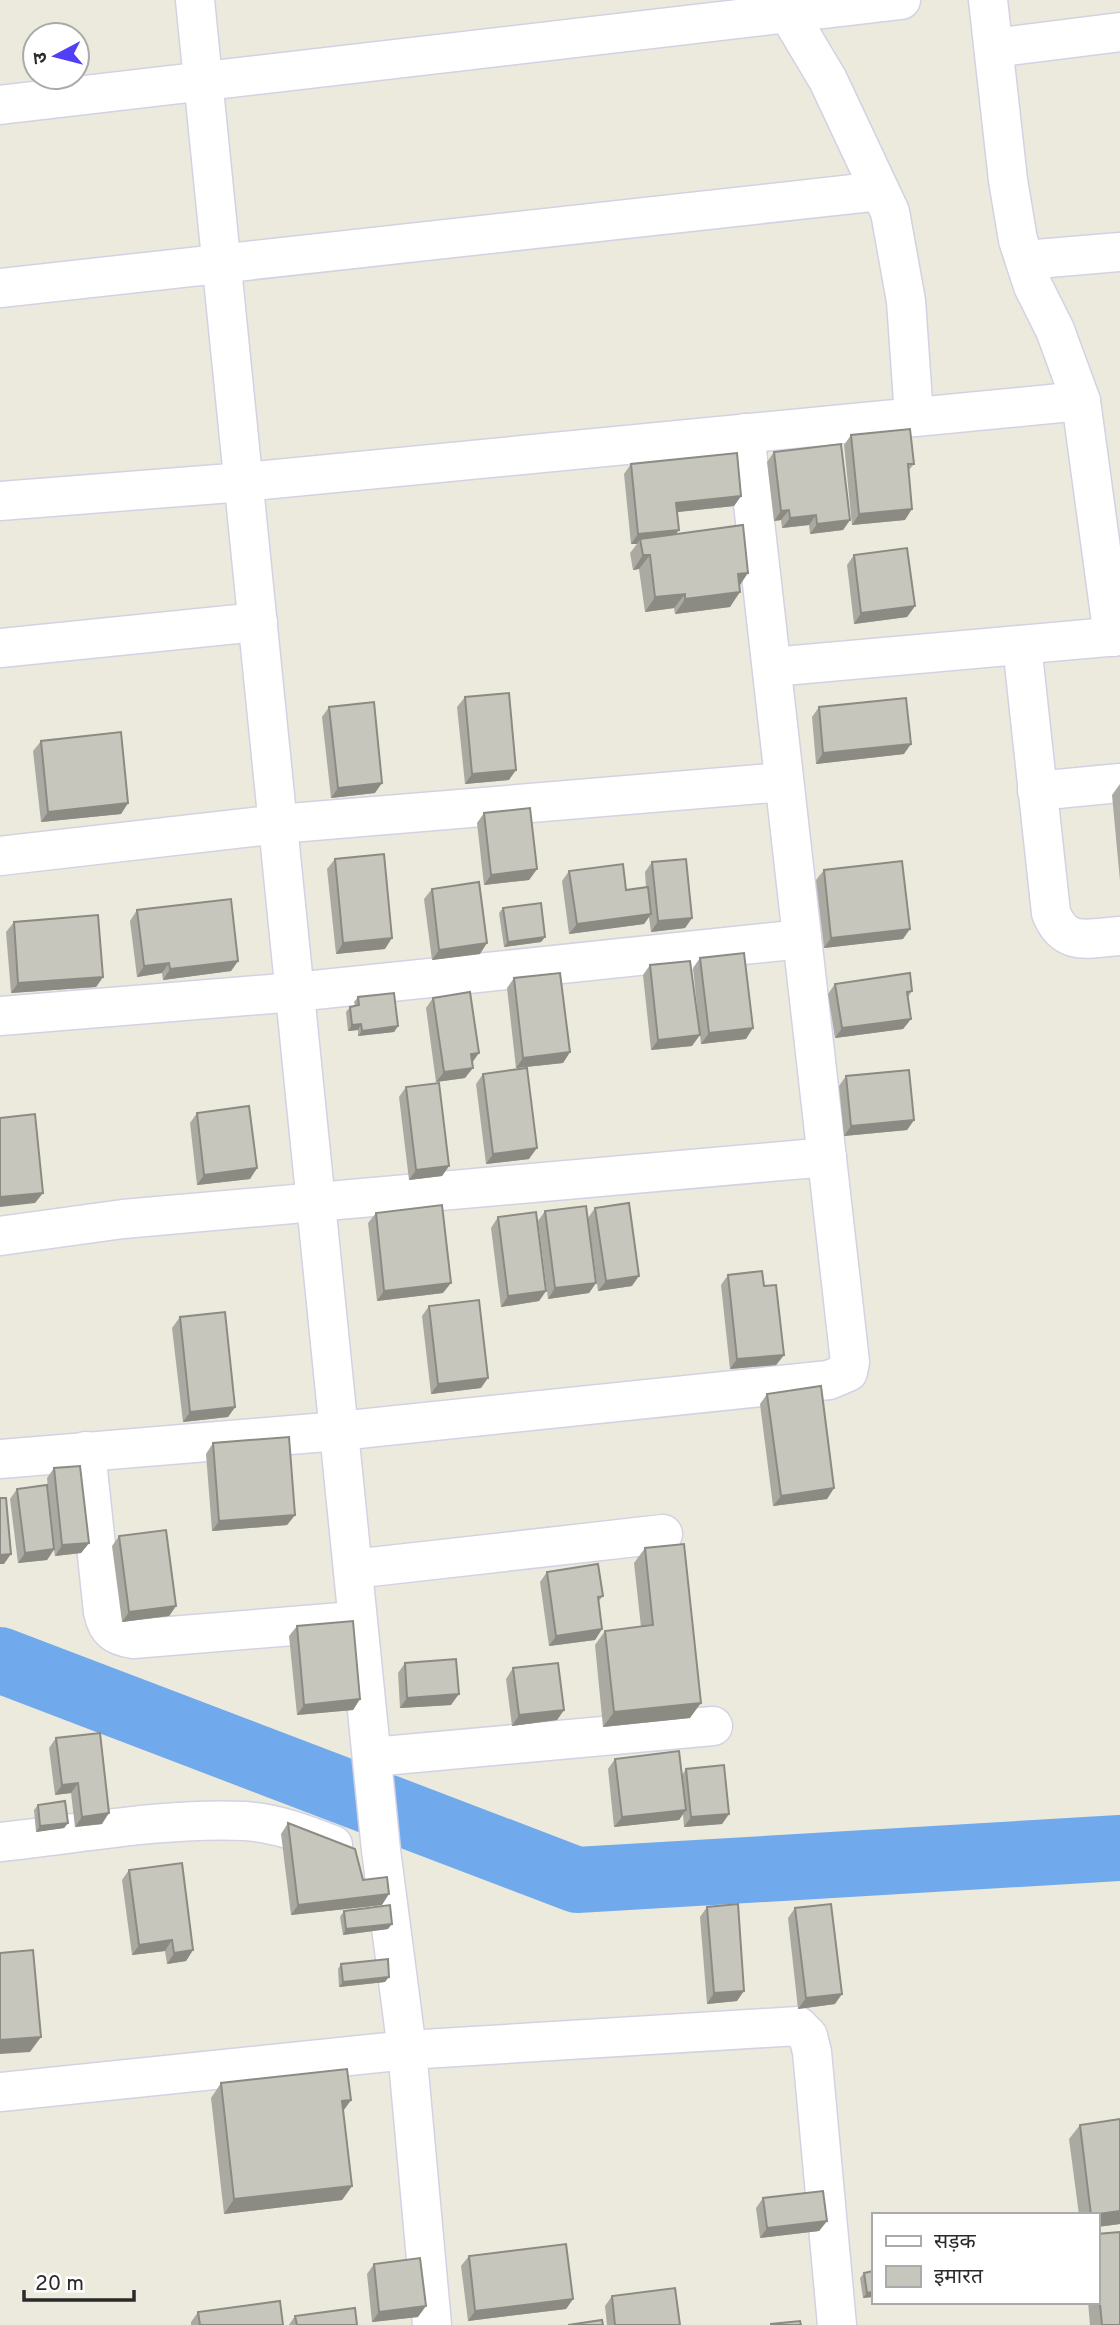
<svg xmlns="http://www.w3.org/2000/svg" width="1120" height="2325" viewBox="0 0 1120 2325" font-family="Overpass,'Noto Sans Devanagari',sans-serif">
<rect width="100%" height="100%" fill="#eceadc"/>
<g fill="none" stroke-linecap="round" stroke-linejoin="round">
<polyline stroke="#71a9ed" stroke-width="66" points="0,1660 577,1880 1120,1848"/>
<g stroke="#d3d2e3" stroke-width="41">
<g id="minor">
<polyline points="195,0 381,1850 407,2050 432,2325"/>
<polyline points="988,0 1008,180 1018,240 1033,286 1055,330 1081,401 1113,637"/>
<polyline points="788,13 828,80 890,212 906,301 914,416"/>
<polyline points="994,48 1120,32"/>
<polyline points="0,105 901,0"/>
<polyline points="1025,260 1120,252"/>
<polyline points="0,288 880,191"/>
<polyline points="0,501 244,482 1081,401"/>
<path d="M1022,645L1051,913C1065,948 1089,938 1120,936"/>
<polyline points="0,648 258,622"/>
<polyline points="772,667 1120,636"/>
<polyline points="1037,791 1120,783"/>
<polyline points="0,856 278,824 784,782"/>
<polyline points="0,1016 295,992 802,939"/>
<polyline points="0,1236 123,1219 827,1157"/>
<path d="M86,1451L103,1612C107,1631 115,1636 133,1639L354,1621"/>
<polyline points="0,1459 339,1431 829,1380 848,1372 850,1362 745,433"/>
<polyline points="353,1569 663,1534"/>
<polyline points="372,1757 713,1726"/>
<path d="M0,1842C79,1834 166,1817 245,1821C276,1823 305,1834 333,1845"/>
<polyline points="0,2092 407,2050 798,2026 808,2036 812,2052 837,2325"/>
</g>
</g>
<use href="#minor" stroke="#fff" stroke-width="38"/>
</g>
<g fill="#abaaa2">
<polygon points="851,435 914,464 908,471 905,520 852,525 844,445"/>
<polygon points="774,452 850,520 843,530 810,534 809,525 782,528 781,520 774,521 767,462"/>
<polygon points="631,464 741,496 734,506 677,512 676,534 739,586 730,607 675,614 674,608 645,612 639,569 633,570 630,553 637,544 631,544 624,474"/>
<polygon points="854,555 915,606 907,617 854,624 847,565"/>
<polygon points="465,697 509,780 465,784 457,707"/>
<polygon points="329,707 375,793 331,798 322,717"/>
<polygon points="819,707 904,754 816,764 812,717"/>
<polygon points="41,741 128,803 121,814 41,822 33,751"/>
<polygon points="1120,784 1120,881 1112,795"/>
<polygon points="484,813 537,869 529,880 484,885 477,823"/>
<polygon points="335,859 385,949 336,954 327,869"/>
<polygon points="652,862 692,918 685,928 651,932 649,917 644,924 569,934 562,881 569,871 626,890 646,887 645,872"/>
<polygon points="824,870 903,939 824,948 816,880"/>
<polygon points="432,889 480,954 432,960 424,899"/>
<polygon points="503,908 545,937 541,942 504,947 499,913"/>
<polygon points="137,910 238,961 231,971 163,980 162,973 137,977 130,921"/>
<polygon points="14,922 103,977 96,987 11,993 6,932"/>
<polygon points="700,958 746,1039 701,1044 693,968"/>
<polygon points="650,965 692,1046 651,1050 643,975"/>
<polygon points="514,978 570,1052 563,1063 516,1068 507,988"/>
<polygon points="835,984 912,991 908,997 911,1019 903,1029 835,1038 828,994"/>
<polygon points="358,997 398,1026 394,1032 358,1036 358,1030 348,1031 346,1012 350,1007 355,1006 354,1002"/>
<polygon points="433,998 472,1063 465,1078 436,1082 426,1008"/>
<polygon points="483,1074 529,1159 486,1164 476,1084"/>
<polygon points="846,1076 914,1120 907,1130 844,1136 839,1086"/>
<polygon points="406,1087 449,1166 442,1176 409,1180 399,1097"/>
<polygon points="197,1113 257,1168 250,1179 197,1185 190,1123"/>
<polygon points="595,1208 632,1286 598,1291 588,1218"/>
<polygon points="545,1211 596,1283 589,1293 548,1299 538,1221"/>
<polygon points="376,1213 443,1293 377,1301 368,1223"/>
<polygon points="498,1217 546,1291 539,1301 501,1307 491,1228"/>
<polygon points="728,1275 764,1286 784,1355 776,1365 730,1369 721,1285"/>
<polygon points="429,1306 481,1388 431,1394 422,1316"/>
<polygon points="180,1317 235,1407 228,1417 183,1422 172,1328"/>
<polygon points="767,1394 834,1488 827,1499 773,1506 760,1404"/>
<polygon points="213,1443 295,1515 287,1525 212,1531 206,1454"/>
<polygon points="54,1468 89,1543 81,1553 55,1556 54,1550 47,1560 18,1563 10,1499 17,1489 52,1526 47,1478"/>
<polygon points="119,1536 176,1606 169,1616 122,1622 112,1546"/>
<polygon points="645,1548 690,1718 603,1727 595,1645 605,1631 641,1627 634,1563"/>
<polygon points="547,1572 603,1596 598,1602 602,1629 595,1640 549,1646 540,1582"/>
<polygon points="297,1626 360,1699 353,1710 297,1715 289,1636"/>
<polygon points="405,1663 451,1705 400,1708 398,1673"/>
<polygon points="513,1668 564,1710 557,1720 512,1726 506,1679"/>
<polygon points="56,1738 102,1824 75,1827 71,1793 55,1795 49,1748"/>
<polygon points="615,1759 682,1775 686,1769 729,1814 722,1824 684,1827 683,1814 679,1820 614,1827 608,1769"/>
<polygon points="38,1805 68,1823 64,1828 36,1832 34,1810"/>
<polygon points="288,1823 363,1880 382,1905 291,1915 281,1834"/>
<polygon points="129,1870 193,1950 186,1961 167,1964 165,1951 132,1955 122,1880"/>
<polygon points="707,1907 737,2001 707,2004 700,1917"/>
<polygon points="795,1908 835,2004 798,2009 788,1918"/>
<polygon points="344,1911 388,1929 343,1935 340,1917"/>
<polygon points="341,1964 385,1982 339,1987 338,1969"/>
<polygon points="221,2083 351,2100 343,2111 352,2186 342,2200 224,2214 211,2098"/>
<polygon points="1120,2119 1120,2224 1097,2227 1097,2215 1079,2215 1069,2139 1080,2125"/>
<polygon points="763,2198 827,2221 819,2231 760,2238 756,2208"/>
<polygon points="1097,2234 1120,2325 1090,2325 1088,2302 1097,2302"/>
<polygon points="469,2256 573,2299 566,2309 468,2321 461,2266"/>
<polygon points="374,2264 418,2317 372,2322 367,2274"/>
<polygon points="864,2273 873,2297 863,2298 860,2278"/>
<polygon points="612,2296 680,2325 607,2325 605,2306"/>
<polygon points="198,2312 283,2325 191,2325 191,2322"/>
<polygon points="295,2316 357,2325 289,2325"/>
</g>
<g fill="#8b8b84">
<polygon points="741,496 734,506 669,513 676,503"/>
<polygon points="912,509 905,520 852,525 859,514"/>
<polygon points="789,510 781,520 774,521 781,511"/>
<polygon points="816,515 809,525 782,528 790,518"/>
<polygon points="850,520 843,530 810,534 817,524"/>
<polygon points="679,530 671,540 640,539 637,544 631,544 638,534"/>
<polygon points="643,555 650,555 639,569 633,570"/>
<polygon points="748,573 738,588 738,574"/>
<polygon points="740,592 730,607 675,614 685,599"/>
<polygon points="685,594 674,608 645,612 655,597"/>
<polygon points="915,606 907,617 854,624 861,613"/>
<polygon points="911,744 904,754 816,764 823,753"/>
<polygon points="516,770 509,780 465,784 472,774"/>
<polygon points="382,783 375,793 331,798 338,788"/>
<polygon points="128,803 121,814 41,822 48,812"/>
<polygon points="537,869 529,880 484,885 491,875"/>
<polygon points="651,914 644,924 569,934 577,924"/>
<polygon points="692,918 685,928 651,932 658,921"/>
<polygon points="910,929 903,939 824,948 831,938"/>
<polygon points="545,937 541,942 504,947 508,942"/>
<polygon points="392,938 385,949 336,954 343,943"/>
<polygon points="487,943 480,954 432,960 439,950"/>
<polygon points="238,961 231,971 163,980 170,969"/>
<polygon points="169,963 162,973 137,977 144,966"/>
<polygon points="103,977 96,987 11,993 18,983"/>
<polygon points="911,1019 903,1029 835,1038 842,1028"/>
<polygon points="361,1024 358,1030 348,1031 352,1025"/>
<polygon points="398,1026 394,1032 358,1036 362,1031"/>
<polygon points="753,1028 746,1039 701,1044 709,1033"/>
<polygon points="700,1035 692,1046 651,1050 658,1040"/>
<polygon points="570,1052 563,1063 516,1068 523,1058"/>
<polygon points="479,1053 472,1063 471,1054"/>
<polygon points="473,1068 465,1078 436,1082 444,1072"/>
<polygon points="914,1120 907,1130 844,1136 851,1126"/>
<polygon points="537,1148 529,1159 486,1164 493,1154"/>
<polygon points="449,1166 442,1176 409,1180 416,1170"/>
<polygon points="257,1168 250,1179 197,1185 204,1175"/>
<polygon points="43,1193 35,1203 0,1207 0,1197"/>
<polygon points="639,1276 632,1286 598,1291 606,1281"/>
<polygon points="451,1283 443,1293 377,1301 384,1291"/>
<polygon points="596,1283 589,1293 548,1299 555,1288"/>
<polygon points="546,1291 539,1301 501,1307 508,1296"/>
<polygon points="784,1355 776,1365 730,1369 737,1359"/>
<polygon points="488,1378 481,1388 431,1394 438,1384"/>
<polygon points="235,1407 228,1417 183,1422 190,1412"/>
<polygon points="834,1488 827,1499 773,1506 781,1496"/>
<polygon points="295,1515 287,1525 212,1531 219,1521"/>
<polygon points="89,1543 81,1553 55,1556 62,1545"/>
<polygon points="54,1549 47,1560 18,1563 25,1553"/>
<polygon points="11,1554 4,1564 0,1564 0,1555"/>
<polygon points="176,1606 169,1616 122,1622 129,1612"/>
<polygon points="602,1629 595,1640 549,1646 556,1636"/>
<polygon points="459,1694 451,1705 400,1708 407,1698"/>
<polygon points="360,1699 353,1710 297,1715 304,1705"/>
<polygon points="701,1703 690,1718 603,1727 614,1712"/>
<polygon points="564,1710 557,1720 512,1726 519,1715"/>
<polygon points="78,1783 71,1793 55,1795 62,1785"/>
<polygon points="686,1810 679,1820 614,1827 622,1817"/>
<polygon points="109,1813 102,1824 75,1827 82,1817"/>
<polygon points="729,1814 722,1824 684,1827 691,1817"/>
<polygon points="68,1823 64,1828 36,1832 40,1826"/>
<polygon points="389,1894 382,1905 291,1915 298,1905"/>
<polygon points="392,1924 388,1929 343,1935 346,1929"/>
<polygon points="172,1940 165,1951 132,1955 139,1945"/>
<polygon points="193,1950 186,1961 167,1964 174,1953"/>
<polygon points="389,1977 385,1982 339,1987 343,1982"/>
<polygon points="744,1991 737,2001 707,2004 714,1993"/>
<polygon points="842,1994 835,2004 798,2009 806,1998"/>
<polygon points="41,2037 30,2052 0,2054 0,2040"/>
<polygon points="351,2100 341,2114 342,2101"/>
<polygon points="352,2186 342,2200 224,2214 234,2199"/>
<polygon points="1120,2211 1120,2224 1097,2227 1097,2215 1091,2215"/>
<polygon points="827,2221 819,2231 760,2238 767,2228"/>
<polygon points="873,2292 873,2297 863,2298 867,2293"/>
<polygon points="573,2299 566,2309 468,2321 475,2311"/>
<polygon points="426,2306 418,2317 372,2322 379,2312"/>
</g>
<g fill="#c7c6bc" stroke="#8b8b84" stroke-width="2">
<polygon points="910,429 914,464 908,464 912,509 859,514 851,435"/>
<polygon points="841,444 850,520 817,524 816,515 790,518 789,510 781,511 774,452"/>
<polygon points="737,453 741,496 676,503 679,530 638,534 631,464"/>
<polygon points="743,525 748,573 738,574 740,592 685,599 685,594 655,597 650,555 643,555 640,539"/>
<polygon points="907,548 915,606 861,613 854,555"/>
<polygon points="509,693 516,770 472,774 465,697"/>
<polygon points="906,698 911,744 823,753 819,707"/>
<polygon points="374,702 382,783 338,788 329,707"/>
<polygon points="121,732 128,803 48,812 41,741"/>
<polygon points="530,808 537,869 491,875 484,813"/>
<polygon points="384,854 392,938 343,943 335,859"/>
<polygon points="686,859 692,918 658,921 652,862"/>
<polygon points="902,861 910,929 831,938 824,870"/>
<polygon points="623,864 626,890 648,887 651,914 577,924 569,871"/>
<polygon points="479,882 487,943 439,950 432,889"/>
<polygon points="231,899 238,961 170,969 169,963 144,966 137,910"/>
<polygon points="541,903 545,937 508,942 503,908"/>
<polygon points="98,915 103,977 18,983 14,922"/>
<polygon points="744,953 753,1028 709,1033 700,958"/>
<polygon points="690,961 700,1035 658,1040 650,965"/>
<polygon points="560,973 570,1052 523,1058 514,978"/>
<polygon points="910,973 912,991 907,992 911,1019 842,1028 835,984"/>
<polygon points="470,992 479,1053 471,1054 473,1068 444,1072 433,998"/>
<polygon points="394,993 398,1026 362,1031 361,1024 352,1025 350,1007 359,1005 358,997"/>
<polygon points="527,1068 537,1148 493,1154 483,1074"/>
<polygon points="909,1070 914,1120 851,1126 846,1076"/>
<polygon points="439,1083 449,1166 416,1170 406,1087"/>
<polygon points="249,1106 257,1168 204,1175 197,1113"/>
<polygon points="35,1114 43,1193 0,1197 0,1118"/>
<polygon points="629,1203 639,1276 606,1281 595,1208"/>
<polygon points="442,1205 451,1283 384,1291 376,1213"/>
<polygon points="586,1206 596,1283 555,1288 545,1211"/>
<polygon points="536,1212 546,1291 508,1296 498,1217"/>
<polygon points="762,1271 764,1286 776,1285 784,1355 737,1359 728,1275"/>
<polygon points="479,1300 488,1378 438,1384 429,1306"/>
<polygon points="225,1312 235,1407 190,1412 180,1317"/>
<polygon points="821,1386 834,1488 781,1496 767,1394"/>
<polygon points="289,1437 295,1515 219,1521 213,1443"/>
<polygon points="80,1466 89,1543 62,1545 54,1468"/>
<polygon points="47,1485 54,1549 25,1553 17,1489"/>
<polygon points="0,1498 6,1498 11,1554 0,1555"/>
<polygon points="166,1530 176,1606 129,1612 119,1536"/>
<polygon points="684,1544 701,1703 614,1712 605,1631 653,1625 645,1548"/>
<polygon points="598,1564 603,1596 598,1597 602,1629 556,1636 547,1572"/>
<polygon points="353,1621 360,1699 304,1705 297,1626"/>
<polygon points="456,1659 459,1694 407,1698 405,1663"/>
<polygon points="558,1663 564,1710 519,1715 513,1668"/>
<polygon points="100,1733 109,1813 82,1817 78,1783 62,1785 56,1738"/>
<polygon points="679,1751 686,1810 622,1817 615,1759"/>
<polygon points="724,1765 729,1814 691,1817 686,1769"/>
<polygon points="65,1801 68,1823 40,1826 38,1805"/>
<polygon points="288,1823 355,1849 363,1880 387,1877 389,1894 298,1905"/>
<polygon points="182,1863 193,1950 174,1953 172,1940 139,1945 129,1870"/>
<polygon points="738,1904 744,1991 714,1993 707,1907"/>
<polygon points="831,1904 842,1994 806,1998 795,1908"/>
<polygon points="390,1905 392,1924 346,1929 344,1911"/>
<polygon points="33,1950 41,2037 0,2040 0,1953"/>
<polygon points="388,1959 389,1977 343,1982 341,1964"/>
<polygon points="347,2069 351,2100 342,2101 352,2186 234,2199 221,2083"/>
<polygon points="1120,2119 1120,2211 1091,2215 1080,2125"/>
<polygon points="823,2191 827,2221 767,2228 763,2198"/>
<polygon points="1120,2232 1120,2325 1102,2325 1097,2273 1097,2234"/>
<polygon points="566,2244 573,2299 475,2311 469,2256"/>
<polygon points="420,2258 426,2306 379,2312 374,2264"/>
<polygon points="873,2271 873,2292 867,2293 864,2273"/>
<polygon points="675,2288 680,2325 615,2325 612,2296"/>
<polygon points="280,2301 283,2325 200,2325 198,2312"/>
<polygon points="355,2308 357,2325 297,2325 295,2316"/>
<polygon points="602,2320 603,2325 568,2325"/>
<polygon points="800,2321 801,2325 771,2325 771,2324"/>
</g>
<rect x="872" y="2213" width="228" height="91" fill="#ffffff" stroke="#aaaaaa" stroke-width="2"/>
<rect x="886" y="2236" width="35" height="10" fill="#ffffff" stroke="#aaaaaa" stroke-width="2"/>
<text x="934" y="2248" font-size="21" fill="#2a2a2a">सड़क</text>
<rect x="886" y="2266" width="35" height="21" fill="#c7c6bc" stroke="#aaaaaa" stroke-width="2"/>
<text x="934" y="2283" font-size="21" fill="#2a2a2a">इमारत</text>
<g transform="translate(56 56) rotate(263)"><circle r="33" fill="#ffffff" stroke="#aaaaaa" stroke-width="2"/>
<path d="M0-5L12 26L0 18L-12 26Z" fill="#503ff7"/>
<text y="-10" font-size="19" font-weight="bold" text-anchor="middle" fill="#2a2a2a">उ</text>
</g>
<path d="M24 2290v10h110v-10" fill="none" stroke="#2a2a2a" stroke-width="3.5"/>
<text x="35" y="2290" font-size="21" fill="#2a2a2a" stroke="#ffffff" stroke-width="5" paint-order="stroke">20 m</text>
</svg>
